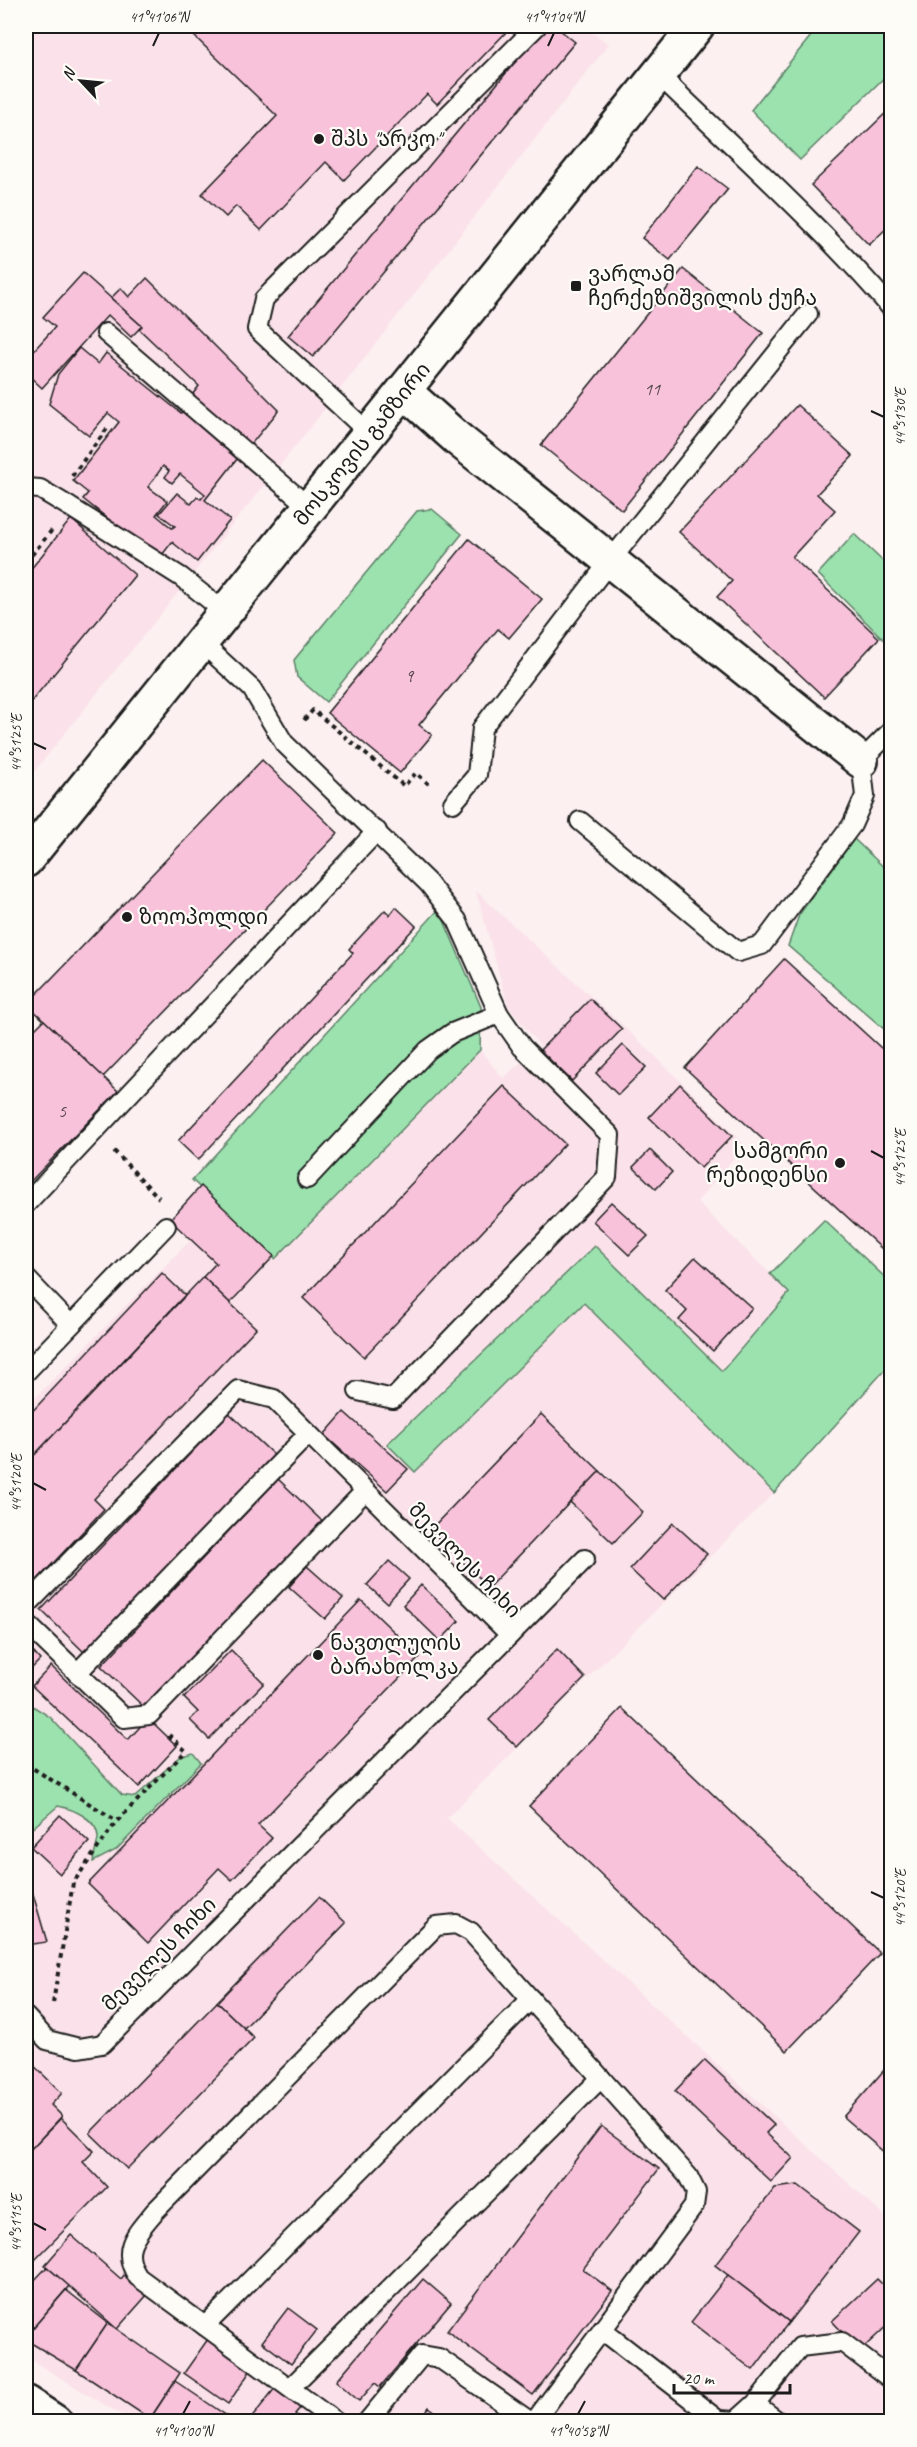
<svg xmlns="http://www.w3.org/2000/svg" width="917" height="2447" viewBox="0 0 917 2447" font-family="Caveat,'Noto Sans Georgian',sans-serif">
<rect width="100%" height="100%" fill="#fcf0f1"/>
<filter id="ink" filterUnits="userSpaceOnUse"><feTurbulence type="fractalNoise" baseFrequency=".0167" numOctaves="2"/><feDisplacementMap in="SourceGraphic" scale="12" xChannelSelector="R" yChannelSelector="G"/><feConvolveMatrix kernelMatrix="1 2 1 2 8 2 1 2 1" color-interpolation-filters="sRGB"/></filter>
<g filter="url(#ink)">
<g fill="#fbe2ea">
<polygon points="26,26 591,26 588,29 609,44 307,432 26,782"/>
<polygon points="476,891 647,1048 745,1145 697,1202 790,1293 722,1371 595,1246 415,1472 583,1302 774,1493 447,1818 891,2222 891,2421 131,2421 26,2357 26,1407 221,1209 275,1259 480,1050 503,1078 540,1046 508,1006"/>
</g>
<g fill="#9ce2af" stroke="#5c7f66" stroke-width="1.5">
<polygon points="819,26 891,26 891,71 800,160 751,110"/>
<polygon points="432,509 462,534 326,702 297,677 294,660 417,511"/>
<polygon points="854,534 891,569 891,647 818,574"/>
<polygon points="854,839 891,874 891,1035 788,946 799,915"/>
<polygon points="439,909 481,1007 480,1050 275,1259 192,1180"/>
<polygon points="824,1220 891,1283 891,1363 774,1493 584,1303 415,1472 387,1444 595,1246 722,1371 789,1293 770,1274"/>
<path d="M28,1703L50,1717L122,1795L135,1797L180,1757L193,1753L201,1763L116,1850L93,1862C94,1854 97,1846 98,1838C98,1819 73,1809 58,1806L29,1831L26,1825V1704Z"/>
</g>
<g fill="#f9c2db" stroke="#1c1c1c" stroke-width="1.5" fill-rule="evenodd">
<polygon points="200,26 512,26 437,104 427,94 344,180 326,162 261,230 236,206 226,217 202,194 277,116 192,34"/>
<polygon points="545,26 555,26 575,42 313,357 288,336"/>
<polygon points="892,107 892,223 869,245 811,185"/>
<polygon points="698,166 728,189 670,260 642,238"/>
<polygon points="683,269 763,333 622,510 541,445"/>
<polygon points="83,273 142,326 131,337 108,315 42,388 26,373 26,359 55,327 43,317"/>
<polygon points="147,278 279,410 247,449 189,399 199,386 139,329 142,326 111,298 121,288 129,297"/>
<path d="M79,348L98,364L106,353L181,413L185,408L241,454L205,500L230,520L197,562L172,542L159,559L83,499L88,493L73,481L119,422L108,413L89,436L49,404L58,374ZM163,466L169,471L165,477L172,483L180,474L205,494L201,499L197,497L191,504L177,493L159,514L175,526L172,528L156,515L167,501L148,487Z"/>
<polygon points="797,405 853,456 817,494 835,510 792,557 879,638 824,697 717,597 732,581 679,532"/>
<polygon points="71,519 135,575 26,708 26,575"/>
<polygon points="469,539 542,599 509,638 498,629 419,725 432,735 400,773 327,713"/>
<polygon points="262,760 338,833 103,1077 27,1004"/>
<polygon points="396,907 416,926 198,1160 178,1141 353,953 349,949 385,910 390,915"/>
<polygon points="784,959 892,1058 892,1258 685,1068"/>
<polygon points="590,999 622,1029 572,1081 540,1050"/>
<polygon points="44,1020 118,1091 26,1186 26,1038"/>
<polygon points="623,1045 646,1067 618,1095 596,1073"/>
<polygon points="680,1084 732,1136 701,1168 649,1117"/>
<polygon points="504,1086 565,1144 364,1357 303,1298"/>
<polygon points="650,1150 672,1172 656,1189 633,1167"/>
<polygon points="201,1186 274,1256 230,1303 203,1277 216,1263 170,1220"/>
<polygon points="611,1202 648,1236 629,1255 593,1221"/>
<polygon points="695,1257 752,1308 713,1351 679,1320 687,1311 665,1290"/>
<polygon points="162,1273 185,1295 26,1464 26,1418"/>
<polygon points="203,1277 256,1328 94,1499 104,1509 26,1592 26,1464"/>
<polygon points="344,1412 408,1469 387,1491 324,1435"/>
<polygon points="229,1413 276,1457 87,1655 41,1610"/>
<polygon points="541,1414 600,1471 489,1587 430,1530"/>
<polygon points="600,1471 643,1512 613,1543 570,1502"/>
<polygon points="278,1479 323,1522 146,1709 101,1666"/>
<polygon points="673,1523 707,1554 663,1600 630,1569"/>
<polygon points="389,1561 409,1579 387,1603 367,1585"/>
<polygon points="307,1566 343,1598 325,1619 289,1587"/>
<polygon points="421,1585 459,1621 440,1641 403,1605"/>
<polygon points="361,1600 420,1657 258,1825 272,1838 232,1880 219,1868 148,1943 88,1884"/>
<polygon points="26,1644 40,1660 26,1674"/>
<polygon points="557,1649 585,1678 517,1747 489,1720"/>
<polygon points="231,1650 264,1683 209,1739 190,1720 198,1712 184,1698"/>
<polygon points="51,1666 128,1740 148,1718 177,1746 139,1787 32,1686"/>
<polygon points="622,1708 880,1953 787,2051 529,1806"/>
<polygon points="60,1815 89,1842 60,1874 31,1847"/>
<polygon points="26,1870 47,1942 26,1945"/>
<polygon points="319,1897 346,1923 244,2028 217,2002"/>
<polygon points="217,2002 254,2038 127,2169 90,2133"/>
<polygon points="26,2058 62,2093 51,2105 62,2116 26,2154"/>
<polygon points="705,2060 774,2125 766,2133 793,2158 771,2182 675,2091"/>
<polygon points="892,2061 892,2159 843,2117"/>
<polygon points="61,2118 94,2151 83,2162 107,2187 26,2269 26,2154"/>
<polygon points="601,2126 659,2169 583,2269 612,2291 533,2395 447,2331"/>
<polygon points="798,2185 859,2232 789,2322 715,2265 775,2188"/>
<polygon points="71,2235 121,2279 125,2274 148,2294 117,2329 45,2265"/>
<polygon points="47,2267 69,2286 26,2336 26,2283 29,2286"/>
<polygon points="728,2275 789,2322 753,2370 691,2322"/>
<polygon points="423,2279 451,2303 380,2387 375,2383 359,2401 336,2381"/>
<polygon points="877,2279 886,2288 892,2282 892,2321 860,2351 832,2321"/>
<polygon points="66,2290 108,2323 76,2370 26,2340 26,2336"/>
<polygon points="288,2308 317,2330 291,2364 262,2342"/>
<polygon points="108,2323 180,2373 150,2419 76,2370"/>
<polygon points="208,2339 251,2370 228,2404 184,2373"/>
<polygon points="175,2381 236,2422 153,2422 150,2419"/>
<polygon points="275,2388 300,2408 295,2414 305,2422 250,2420"/>
<polygon points="429,2407 450,2422 419,2422"/>
</g>
<g fill="none" stroke-linecap="round" stroke-linejoin="round">
<g stroke="#1c1c1c" stroke-width="22">
<g id="service">
<path d="M658,74C737,151 820,225 892,309"/>
<polyline points="106,333 310,508"/>
<polyline points="370,434 257,329 264,299 537,26"/>
<polyline points="26,488 40,489 70,507 181,577 226,613"/>
<polyline points="202,643 252,689 284,743 428,883 457,920 499,1014 522,1047 610,1135 607,1177 393,1399 358,1391"/>
<polyline points="453,803 477,775 482,728 610,561 808,314"/>
<polyline points="580,821 738,952 762,945 852,825 865,796 861,761 892,730"/>
<polyline points="307,1179 428,1050 452,1033 499,1014"/>
<polyline points="26,1204 377,831"/>
<polyline points="26,1278 70,1324"/>
<polyline points="26,1372 166,1226"/>
<polyline points="26,1606 238,1390 274,1399 510,1635 102,2044 79,2048 47,2040 26,2017"/>
<polyline points="26,1623 124,1718 149,1715 365,1491"/>
<polyline points="510,1635 585,1559"/>
<polyline points="77,1673 308,1434"/>
<polyline points="205,2326 531,1999"/>
<polyline points="602,2330 718,2420 736,2421 755,2404 800,2347 842,2342 892,2380"/>
<polyline points="290,2388 601,2078"/>
<polyline points="755,2404 779,2422"/>
<path d="M336,2422L138,2277C119,2249 137,2233 155,2211L436,1926L456,1924L471,1932L688,2176L696,2192L694,2206L534,2422"/>
<polyline points="367,2422 422,2355 439,2358 531,2422"/>
</g>
</g>
<g stroke="#1c1c1c" stroke-width="38">
<polyline id="minor" points="404,391 459,440 861,761"/>
</g>
<g stroke="#1c1c1c" stroke-width="38">
<polyline id="tertiary" points="26,2403 55,2422"/>
</g>
<g stroke="#1c1c1c" stroke-width="38">
<polyline id="primary" points="26,860 697,26"/>
</g>
<g stroke="#1c1c1c" stroke-width="4" stroke-dasharray="4.5 4.5" stroke-linecap="butt">
<polyline points="72,476 109,426"/>
<polyline points="26,562 52,530"/>
<polyline points="304,720 313,710 404,786 416,773 431,786"/>
<polyline points="114,1151 159,1198"/>
<polyline points="26,1764 117,1821"/>
<polyline points="53,2003 73,1883 117,1821 186,1751 169,1735"/>
</g>
<use href="#service" stroke="#fdfcf7" stroke-width="18"/>
<use href="#minor" stroke="#fdfcf7" stroke-width="33"/>
<use href="#tertiary" stroke="#fdfcf7" stroke-width="33"/>
<use href="#primary" stroke="#fdfcf7" stroke-width="33"/>
</g>
</g>
<path fill="none" stroke="#1c1c1c" stroke-width="2" d="M153,46L159,33M548,46L554,33M871,411L884,417M33,743L46,749M871,1151L884,1158M33,1483L46,1490M871,1892L884,1898M33,2223L46,2230M183,2414L190,2401M578,2414L585,2401"/>
<g fill="#1c1c1c" stroke="#fdfcf7" stroke-width="2">
<circle cx="319" cy="139" r="6"/>
<rect x="570" y="280" width="12" height="12" rx="3"/>
<circle cx="127" cy="917" r="6"/>
<circle cx="840" cy="1163" r="6"/>
<circle cx="318" cy="1655" r="6"/>
</g>
<g text-anchor="middle" stroke-width="4.5" stroke-linejoin="round" paint-order="stroke">
<g font-size="18" fill="#53464c">
<text x="652" y="395">11</text>
<text x="409" y="682">9</text>
<text x="62" y="1117">5</text>
</g>
<g font-size="21" fill="#1c1c1c" stroke="#fdfcf7" text-anchor="start">
<text x="331" y="146">შპს "არკო"</text>
<text x="588" y="281">ვარლამ<tspan x="588" dy="24">ჩერქეზიშვილის ქუჩა</tspan></text>
<text x="139" y="924">ზოოპოლდი</text>
<text x="828" y="1158" text-anchor="end">სამგორი<tspan x="828" dy="24">რეზიდენსი</tspan></text>
<text x="330" y="1650">ნავთლუღის<tspan x="330" dy="24">ბარახოლკა</tspan></text>
</g>
<g font-size="21" fill="#1c1c1c" stroke="#fdfcf7">
<text transform="translate(362 444) rotate(-51)" y="7">მოსკოვის გამზირი</text>
<text transform="translate(465 1560) rotate(46)" y="7">მეველეს ჩიხი</text>
<text transform="translate(159 1954) rotate(-45)" y="7">მეველეს ჩიხი</text>
</g>
</g>
<rect width="917" height="2447" fill="none" stroke="#fdfcf7" stroke-width="66"/>
<g transform="translate(81 81) rotate(296)" stroke="#fdfcf7" stroke-width="4.5" paint-order="stroke">
<path d="M0-4.5L10 22L0 15L-10 22Z" fill="#1c1c1c"/>
<text y="-9" font-size="16" font-weight="bold" text-anchor="middle" fill="#1c1c1c">N</text>
</g>
<path d="M674 2384v9h116v-9" fill="none" stroke="#1c1c1c" stroke-width="3"/>
<text x="683" y="2384" font-size="18" fill="#1c1c1c" stroke="#fdfcf7" stroke-width="4.5" paint-order="stroke">20 m</text>
<rect x="33" y="33" width="851" height="2381" fill="none" stroke="#1c1c1c" stroke-width="2"/>
<g font-size="15" text-anchor="middle" fill="#1c1c1c">
<text x="159" y="22">41°41'06"N</text>
<text x="554" y="22">41°41'04"N</text>
<text transform="translate(900 417) rotate(-90)" y="5">44°51'30"E</text>
<text transform="translate(16 743) rotate(-90)" y="5">44°51'25"E</text>
<text transform="translate(900 1158) rotate(-90)" y="5">44°51'25"E</text>
<text transform="translate(16 1483) rotate(-90)" y="5">44°51'20"E</text>
<text transform="translate(900 1898) rotate(-90)" y="5">44°51'20"E</text>
<text transform="translate(16 2223) rotate(-90)" y="5">44°51'15"E</text>
<text x="183" y="2436">41°41'00"N</text>
<text x="578" y="2436">41°40'58"N</text>
</g>
</svg>
